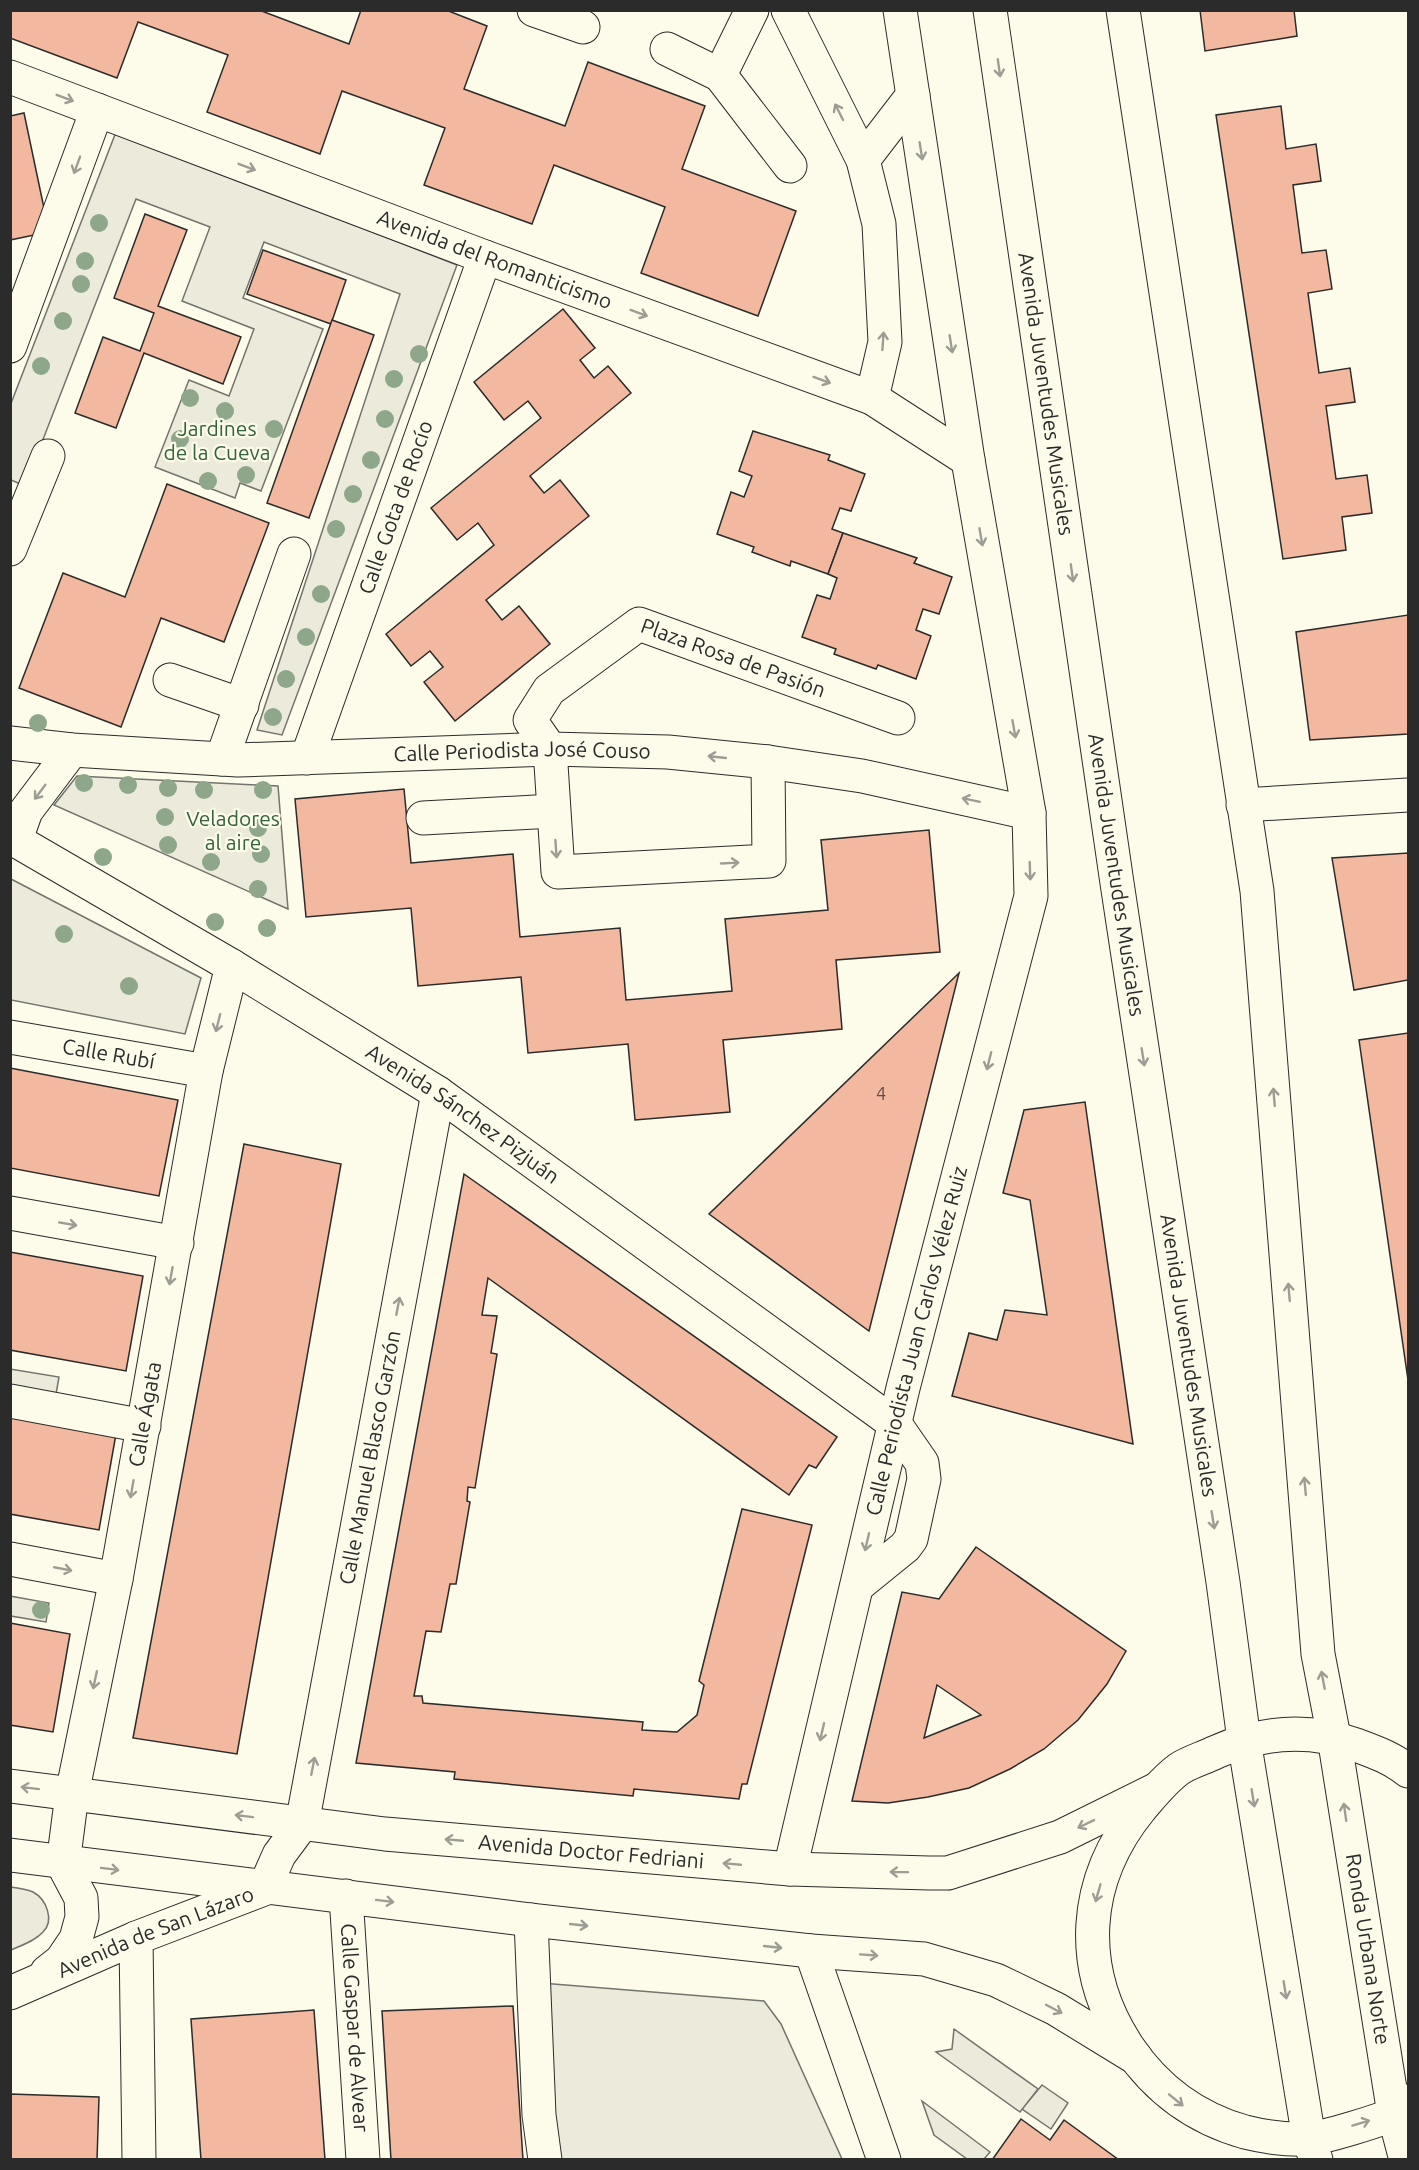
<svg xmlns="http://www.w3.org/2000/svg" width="1419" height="2170" viewBox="0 0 1419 2170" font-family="Ubuntu,sans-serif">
<rect width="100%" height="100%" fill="#fdfbea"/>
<g fill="#ecebdb" stroke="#74746e" stroke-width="1.5">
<polygon points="116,132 457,265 282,735 257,730 400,294 264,242 243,298 323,329 261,491 240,483 235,498 155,467 189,380 229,396 254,329 182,301 210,227 136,199 25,486 11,480 10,406"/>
<polygon points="77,776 278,786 288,909 54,805"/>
<polygon points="11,879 201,978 185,1034 11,1000"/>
<polygon points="10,1369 59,1377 55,1400 11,1392"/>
<polygon points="10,1596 49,1603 46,1622 11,1616"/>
<path d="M10,1887C18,1888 26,1889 33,1892C46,1899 55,1920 43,1932C35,1941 22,1945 11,1950Z"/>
<polygon points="541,1983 764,2001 781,2024 842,2159 553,2159"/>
<polygon points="1042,2085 1068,2103 1051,2129 1022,2109"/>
<polygon points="922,2101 990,2152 984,2159 967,2159 934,2135"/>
</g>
<polygon fill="#eceadb" stroke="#74746e" stroke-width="1.5" points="954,2029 1038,2089 1020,2112 936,2052 952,2049"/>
<g fill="#f2b8a0" stroke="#2b2b2b" stroke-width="1.5" fill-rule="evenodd">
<polygon points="10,10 259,10 349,44 361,10 446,10 487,26 464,89 565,126 588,62 705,106 682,169 796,211 758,316 641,273 665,207 554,165 532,224 424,185 445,128 342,91 320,154 207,112 228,55 138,22 117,78 10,38"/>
<polygon points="1200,10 1294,10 1297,36 1205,51"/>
<polygon points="1281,106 1286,149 1316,144 1321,181 1293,185 1302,253 1326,250 1332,289 1308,293 1319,373 1350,368 1355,402 1326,406 1336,479 1367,475 1372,513 1342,517 1346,550 1283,559 1216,115"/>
<polygon points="24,113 49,232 10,240 10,116"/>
<polygon points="145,214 187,230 158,306 241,337 223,384 144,353 116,428 75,413 103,337 140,351 154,313 114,298"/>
<polygon points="263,250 346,280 331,324 247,294"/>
<polygon points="563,309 595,348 580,360 594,378 608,366 631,393 530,476 544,493 560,480 589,516 486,600 502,620 519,606 550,644 455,721 424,682 443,667 430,651 411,666 386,634 494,545 478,523 457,540 431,508 541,418 528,401 504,420 474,382"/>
<polygon points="332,320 374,335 309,518 267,503"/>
<polygon points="753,431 830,455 828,460 865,474 851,511 840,508 832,529 843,533 828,574 791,561 790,566 752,552 754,547 717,534 731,492 744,497 752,476 739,471"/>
<polygon points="167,484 269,523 224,642 161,618 121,727 19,688 63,573 125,597"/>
<polygon points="843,533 917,558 914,563 952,577 939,614 923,609 916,630 931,636 916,679 878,665 876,669 834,654 836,649 802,637 817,595 830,599 837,578 828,574"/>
<polygon points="1408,615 1408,734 1310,740 1296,632"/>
<polygon points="404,789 411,863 513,854 520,937 620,928 626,1000 732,991 725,919 828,910 821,840 929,830 940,952 836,960 842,1029 723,1040 730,1112 635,1120 628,1044 528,1053 521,977 418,986 411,908 306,917 295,799"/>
<polygon points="1408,853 1408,980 1354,990 1332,858"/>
<polygon points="959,973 869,1331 709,1214"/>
<polygon points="1408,1033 1408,1380 1359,1040"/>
<polygon points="10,1068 178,1100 159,1196 10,1168"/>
<polygon points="1085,1102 1133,1444 952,1396 969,1333 997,1340 1005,1310 1047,1315 1030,1200 1003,1193 1024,1110"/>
<polygon points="244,1144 341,1164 237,1754 133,1738"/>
<polygon points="464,1174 837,1437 816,1468 809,1465 789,1495 488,1278 482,1315 497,1316 491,1353 497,1354 475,1488 468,1487 467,1501 470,1502 456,1584 450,1584 441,1632 426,1631 414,1696 422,1696 423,1703 643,1722 642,1730 677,1732 697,1715 704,1685 699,1681 742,1509 812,1525 747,1784 742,1784 739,1799 634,1789 633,1796 454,1779 455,1772 356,1763"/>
<polygon points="10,1252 143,1276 126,1371 10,1350"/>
<polygon points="10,1415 116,1434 99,1530 10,1514"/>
<path d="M976,1547L1126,1651L1107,1684L1078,1720L1044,1749L1010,1769L969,1788L928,1797L888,1803L852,1801L902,1592L939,1599ZM937,1685L981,1715L924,1738Z"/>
<polygon points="10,1623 70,1634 53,1732 10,1725"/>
<polygon points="513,2006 523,2160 391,2160 382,2011"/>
<polygon points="314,2010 325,2160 201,2160 191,2019"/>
<polygon points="10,2094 99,2097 97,2160 10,2160"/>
<polygon points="1021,2119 1050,2140 1064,2120 1119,2160 992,2160"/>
</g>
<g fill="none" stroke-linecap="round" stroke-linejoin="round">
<g stroke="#2b2b2b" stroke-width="35">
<g id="minor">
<polyline points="534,10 583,27"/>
<polyline points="788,10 863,160 879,224 885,342 872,398"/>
<polyline points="667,49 720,75 752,10"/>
<polyline points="720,75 790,166"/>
<path id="s1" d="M10,77L485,257L872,398L968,460"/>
<polyline points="863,160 913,95"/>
<polyline points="10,346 97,110"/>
<polyline points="10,549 48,456"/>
<polyline points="170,680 242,705"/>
<path id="s2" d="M10,743L72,750L238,760L550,749L668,752L768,762L862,776L1029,813"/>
<path id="s3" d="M307,758L485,257"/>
<polyline points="222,759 294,554"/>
<path id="s4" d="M768,762L769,861L558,872L550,749L530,720L549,690L639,624L898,718"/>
<polyline points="1243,805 1408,795"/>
<polyline points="423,818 553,811"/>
<path id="s5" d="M10,837L232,966L438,1093L895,1424L922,1463L924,1479L911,1539L905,1547L857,1586"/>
<polyline points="16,839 26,811 72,750"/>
<path id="s6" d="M10,1037L206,1071"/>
<polyline points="10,1213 177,1243"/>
<polyline points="10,1401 144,1426"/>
<polyline points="10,1559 116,1579"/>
<path id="s7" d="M790,1869L903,1388L1031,896L1029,813L968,460L900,10"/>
<path id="s8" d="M346,1896L363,2160"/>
<polyline points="531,1920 539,2115 545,2160"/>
<polyline points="136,1938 139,2160"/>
<polyline points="811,1951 884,2160"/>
<path id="s9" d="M47,1972L61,1961L76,1939L82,1917L81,1898L63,1864L72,1794L116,1579L206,1071L232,966"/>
<path id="s10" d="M10,1993L136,1938L264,1889L279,1855L302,1824L438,1093"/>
</g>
</g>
<g stroke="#2b2b2b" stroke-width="35">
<g id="major">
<path id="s11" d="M990,10L1117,883L1223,1582L1244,1740L1309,2139L1316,2160"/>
<path id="s12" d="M1123,10L1257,891L1318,1654L1334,1737L1394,2114L1406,2160"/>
<path d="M1408,1771C1392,1758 1375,1752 1356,1745C1309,1728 1261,1732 1216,1752C1204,1758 1189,1762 1179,1769C1164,1780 1153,1794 1141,1808C1082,1880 1076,1968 1128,2047C1157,2090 1195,2118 1245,2132C1265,2137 1287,2140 1308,2139C1322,2138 1383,2120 1395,2113C1400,2110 1404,2105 1408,2101"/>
<path id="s13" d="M10,1786L385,1834L790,1869L929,1873H948L1060,1837L1157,1789"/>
<polyline points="10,1855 531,1920 811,1951 924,1959 996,1980 1056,2009 1136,2058"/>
</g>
</g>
<use href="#minor" stroke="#fdfbea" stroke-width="33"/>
<use href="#major" stroke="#fdfbea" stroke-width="33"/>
</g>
<g fill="#8ea78a">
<circle cx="99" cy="223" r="9"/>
<circle cx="85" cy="261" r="9"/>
<circle cx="81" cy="284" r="9"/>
<circle cx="63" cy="321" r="9"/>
<circle cx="419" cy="354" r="9"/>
<circle cx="41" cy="366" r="9"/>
<circle cx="394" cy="379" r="9"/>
<circle cx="190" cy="398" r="9"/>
<circle cx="225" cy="411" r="9"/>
<circle cx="385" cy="419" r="9"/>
<circle cx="274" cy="429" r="9"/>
<circle cx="180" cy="439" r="9"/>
<circle cx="371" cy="460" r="9"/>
<circle cx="246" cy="475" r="9"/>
<circle cx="208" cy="481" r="9"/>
<circle cx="353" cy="494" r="9"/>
<circle cx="336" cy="529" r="9"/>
<circle cx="321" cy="594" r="9"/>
<circle cx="306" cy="637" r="9"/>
<circle cx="286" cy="679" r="9"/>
<circle cx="273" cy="717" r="9"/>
<circle cx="38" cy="723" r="9"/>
<circle cx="84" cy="783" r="9"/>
<circle cx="128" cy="785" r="9"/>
<circle cx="168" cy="788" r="9"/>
<circle cx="204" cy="790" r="9"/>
<circle cx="263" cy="790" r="9"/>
<circle cx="165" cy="817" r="9"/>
<circle cx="258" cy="828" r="9"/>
<circle cx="168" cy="845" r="9"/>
<circle cx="261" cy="854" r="9"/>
<circle cx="103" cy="857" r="9"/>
<circle cx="211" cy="862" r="9"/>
<circle cx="258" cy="889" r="9"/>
<circle cx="215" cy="922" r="9"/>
<circle cx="267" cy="928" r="9"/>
<circle cx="64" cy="934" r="9"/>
<circle cx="129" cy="986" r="9"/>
<circle cx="41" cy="1610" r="9"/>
</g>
<defs><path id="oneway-shaft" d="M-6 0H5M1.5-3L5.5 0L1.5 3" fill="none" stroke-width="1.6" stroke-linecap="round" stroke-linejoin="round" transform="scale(1.5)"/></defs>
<g stroke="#9e9d94">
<use href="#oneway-shaft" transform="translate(999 68) rotate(82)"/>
<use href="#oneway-shaft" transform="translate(65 98) rotate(21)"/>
<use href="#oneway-shaft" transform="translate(839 112) rotate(-117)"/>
<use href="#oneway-shaft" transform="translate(921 151) rotate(81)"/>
<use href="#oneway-shaft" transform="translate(77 165) rotate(110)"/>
<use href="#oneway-shaft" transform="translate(247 167) rotate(21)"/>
<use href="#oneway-shaft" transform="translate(639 313) rotate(20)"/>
<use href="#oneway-shaft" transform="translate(883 341) rotate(-86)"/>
<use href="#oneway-shaft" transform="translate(951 344) rotate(81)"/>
<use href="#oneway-shaft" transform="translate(822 380) rotate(20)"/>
<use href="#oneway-shaft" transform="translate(981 537) rotate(80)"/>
<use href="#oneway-shaft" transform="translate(1072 573) rotate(82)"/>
<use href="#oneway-shaft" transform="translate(1014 729) rotate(80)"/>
<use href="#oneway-shaft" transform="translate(717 757) rotate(-174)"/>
<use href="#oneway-shaft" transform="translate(40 792) rotate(127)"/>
<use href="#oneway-shaft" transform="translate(971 800) rotate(-168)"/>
<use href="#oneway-shaft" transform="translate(556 849) rotate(86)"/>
<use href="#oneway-shaft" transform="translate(730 863) rotate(-3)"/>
<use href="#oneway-shaft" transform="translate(1030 871) rotate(88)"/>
<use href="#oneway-shaft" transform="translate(218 1023) rotate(104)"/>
<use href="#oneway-shaft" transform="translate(1143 1057) rotate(81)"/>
<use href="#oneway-shaft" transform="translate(989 1061) rotate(104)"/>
<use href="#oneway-shaft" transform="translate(1274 1097) rotate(-95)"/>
<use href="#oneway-shaft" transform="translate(68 1224) rotate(10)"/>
<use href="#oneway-shaft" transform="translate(171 1276) rotate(100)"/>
<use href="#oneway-shaft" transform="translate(1289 1292) rotate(-95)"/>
<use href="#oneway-shaft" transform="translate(398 1306) rotate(-79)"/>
<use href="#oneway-shaft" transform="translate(1305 1486) rotate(-95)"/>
<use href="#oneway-shaft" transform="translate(132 1489) rotate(100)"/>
<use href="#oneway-shaft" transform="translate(1213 1520) rotate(81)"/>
<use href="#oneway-shaft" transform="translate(867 1542) rotate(103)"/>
<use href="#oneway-shaft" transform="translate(63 1569) rotate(11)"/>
<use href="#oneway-shaft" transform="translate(95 1680) rotate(102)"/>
<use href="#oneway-shaft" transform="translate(1323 1680) rotate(-101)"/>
<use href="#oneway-shaft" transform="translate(822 1732) rotate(103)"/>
<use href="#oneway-shaft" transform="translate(313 1766) rotate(-79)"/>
<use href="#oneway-shaft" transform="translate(30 1788) rotate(-173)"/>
<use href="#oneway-shaft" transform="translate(1253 1798) rotate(81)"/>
<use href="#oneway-shaft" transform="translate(1345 1812) rotate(-98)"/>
<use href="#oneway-shaft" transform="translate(244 1816) rotate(-173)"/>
<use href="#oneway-shaft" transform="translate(1086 1824) rotate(154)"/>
<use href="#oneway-shaft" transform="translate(454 1840) rotate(-175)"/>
<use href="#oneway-shaft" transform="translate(732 1864) rotate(-175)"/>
<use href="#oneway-shaft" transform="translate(110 1869) rotate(7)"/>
<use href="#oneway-shaft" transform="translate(899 1872) rotate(-179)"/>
<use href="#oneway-shaft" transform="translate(1098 1893) rotate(106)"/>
<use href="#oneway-shaft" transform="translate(385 1901) rotate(7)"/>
<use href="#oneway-shaft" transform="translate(579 1925) rotate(6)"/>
<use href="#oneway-shaft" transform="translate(773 1947) rotate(6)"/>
<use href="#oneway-shaft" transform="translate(869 1955) rotate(4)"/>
<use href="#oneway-shaft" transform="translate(1285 1990) rotate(81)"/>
<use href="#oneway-shaft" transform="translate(1054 2009) rotate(28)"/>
<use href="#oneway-shaft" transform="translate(1176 2100) rotate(39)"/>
<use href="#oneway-shaft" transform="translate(1361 2123) rotate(-17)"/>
</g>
<g text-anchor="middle" stroke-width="4.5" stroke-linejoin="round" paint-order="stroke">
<g font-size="18" fill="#5d4e48">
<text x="881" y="1100">4</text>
</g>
<g font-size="21" fill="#2b2b2b" stroke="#fdfbea">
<text dy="7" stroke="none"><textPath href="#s1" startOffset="518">Avenida del Romanticismo</textPath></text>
<text dy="7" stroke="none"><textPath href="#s11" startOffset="388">Avenida Juventudes Musicales</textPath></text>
<text dy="7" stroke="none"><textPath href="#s3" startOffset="266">Calle Gota de Rocío</textPath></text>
<text dy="7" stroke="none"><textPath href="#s4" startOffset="716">Plaza Rosa de Pasión</textPath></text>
<text dy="7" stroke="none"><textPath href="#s2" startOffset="513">Calle Periodista José Couso</textPath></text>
<text dy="7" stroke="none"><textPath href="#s11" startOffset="874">Avenida Juventudes Musicales</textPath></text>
<text dy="7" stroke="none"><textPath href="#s6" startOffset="100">Calle Rubí</textPath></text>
<text dy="7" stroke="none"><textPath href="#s5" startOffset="531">Avenida Sánchez Pizjuán</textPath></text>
<text dy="7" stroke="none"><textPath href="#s7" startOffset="543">Calle Periodista Juan Carlos Vélez Ruiz</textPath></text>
<text dy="7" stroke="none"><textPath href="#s11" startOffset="1360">Avenida Juventudes Musicales</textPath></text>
<text dy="7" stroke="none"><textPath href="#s9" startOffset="582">Calle Ágata</textPath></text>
<text dy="7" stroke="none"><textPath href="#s10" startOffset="723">Calle Manuel Blasco Garzón</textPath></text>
<text dy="7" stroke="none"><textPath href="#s13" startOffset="585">Avenida Doctor Fedriani</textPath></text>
<text dy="7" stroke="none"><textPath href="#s10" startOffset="158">Avenida de San Lázaro</textPath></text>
<text dy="7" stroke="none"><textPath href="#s12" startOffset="1956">Ronda Urbana Norte</textPath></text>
<text dy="7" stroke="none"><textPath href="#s8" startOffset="132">Calle Gaspar de Alvear</textPath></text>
</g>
<g font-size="21" fill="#34623c" stroke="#fdfbea">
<text x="217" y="436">Jardines<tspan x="217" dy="24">de la Cueva</tspan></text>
<text x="233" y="826">Veladores<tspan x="233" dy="24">al aire</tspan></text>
</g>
</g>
<rect width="1419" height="2170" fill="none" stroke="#2b2b2b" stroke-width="24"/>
</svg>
